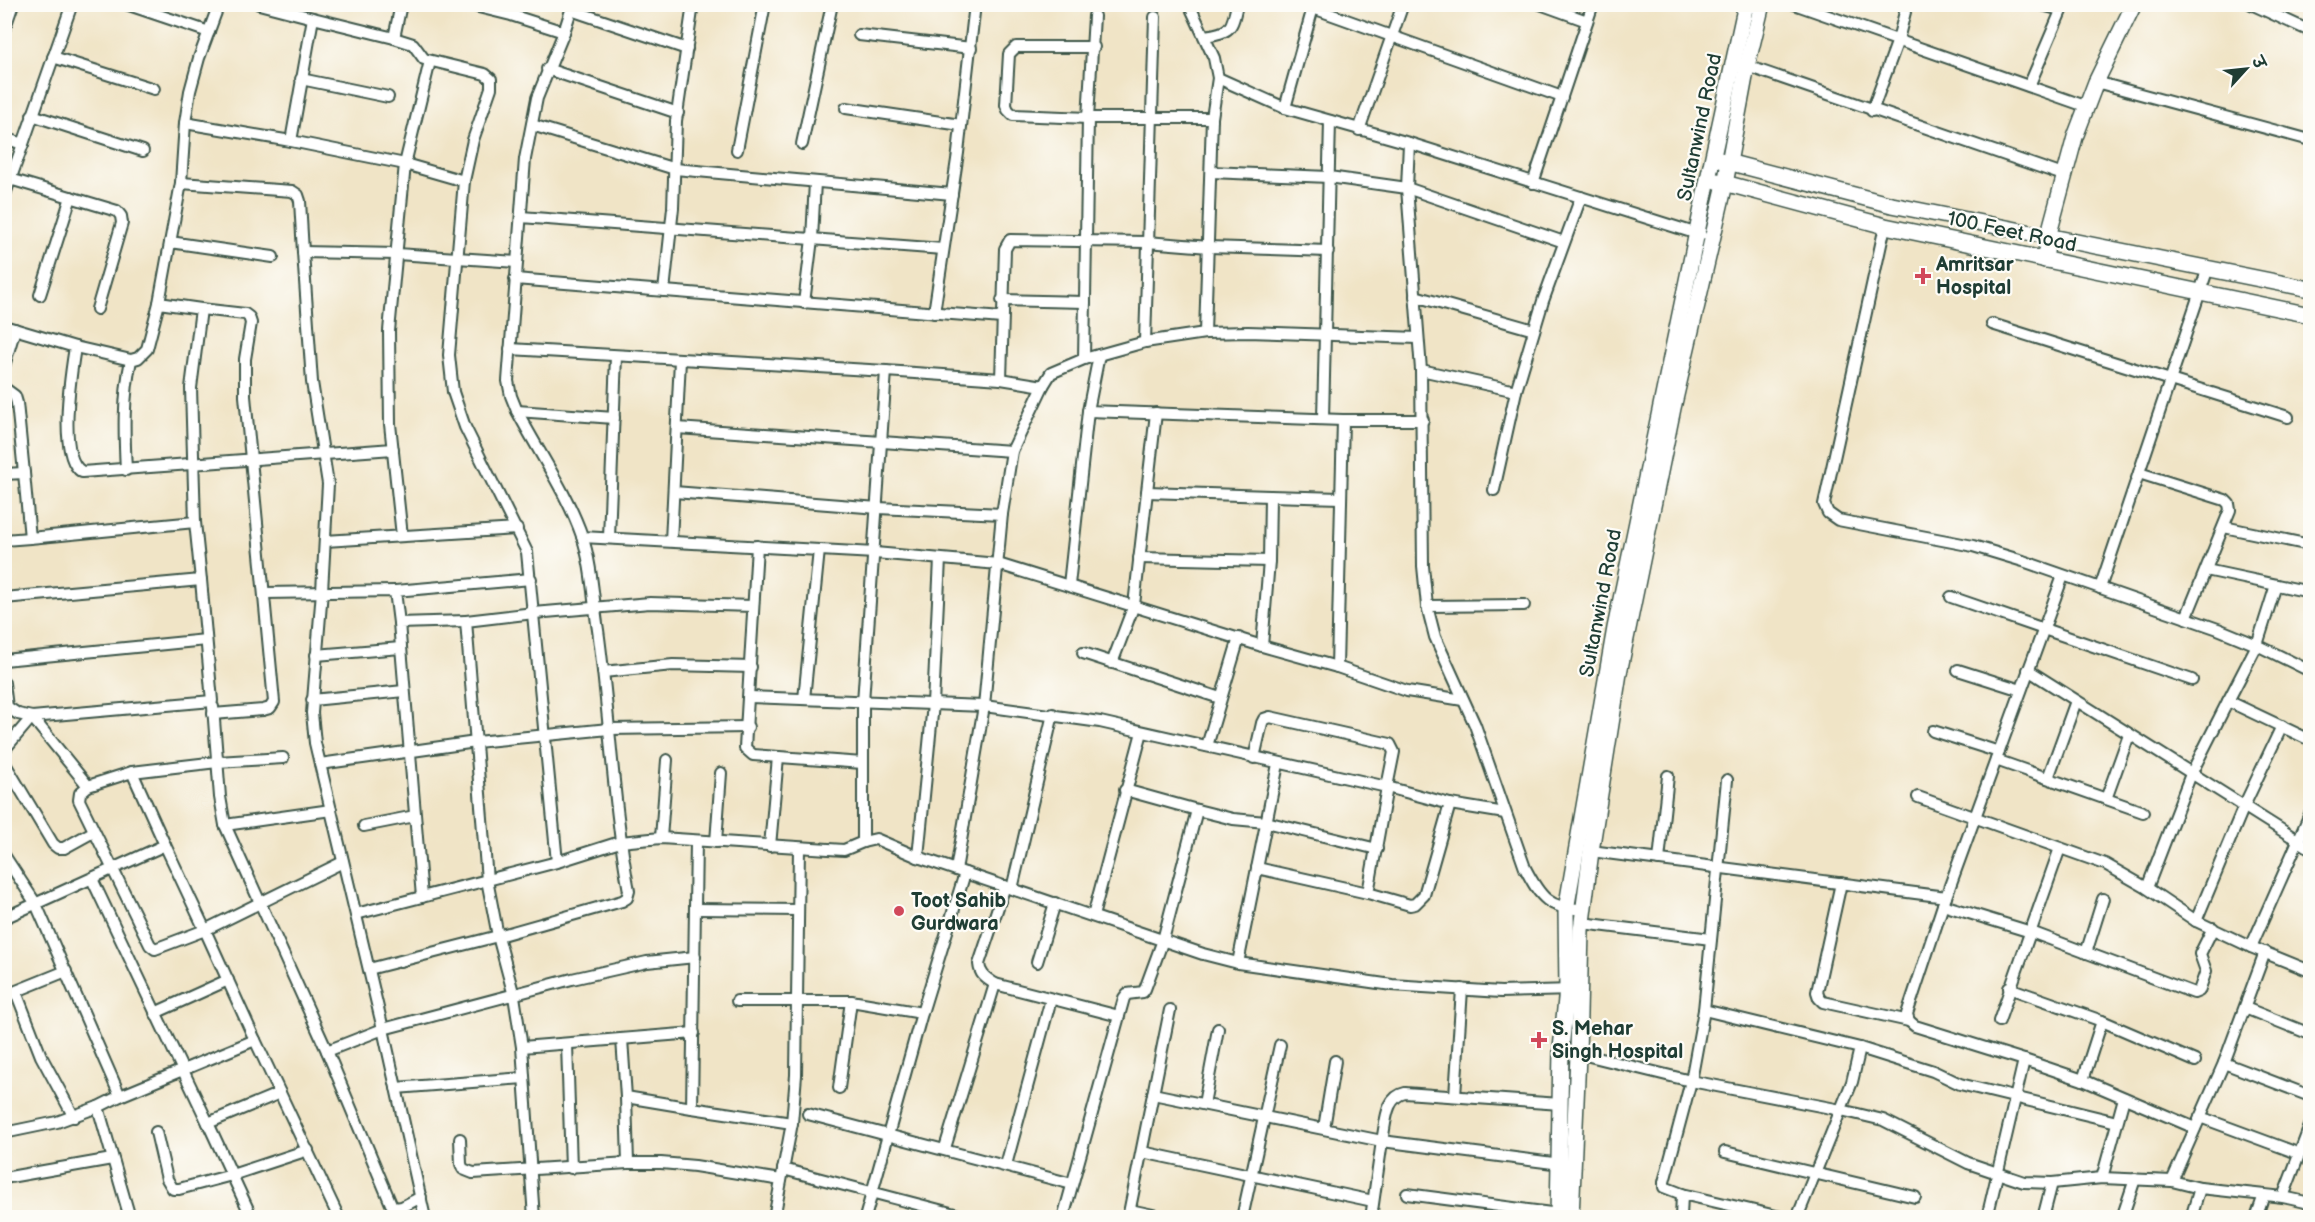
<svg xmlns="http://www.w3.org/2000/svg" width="2315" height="1222" viewBox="0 0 2315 1222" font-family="'Balsamiq Sans','Playpen Sans Deva',sans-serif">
<rect width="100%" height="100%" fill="#fdfcf7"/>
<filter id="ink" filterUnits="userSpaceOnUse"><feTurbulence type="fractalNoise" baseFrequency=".0167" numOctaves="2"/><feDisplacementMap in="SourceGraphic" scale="12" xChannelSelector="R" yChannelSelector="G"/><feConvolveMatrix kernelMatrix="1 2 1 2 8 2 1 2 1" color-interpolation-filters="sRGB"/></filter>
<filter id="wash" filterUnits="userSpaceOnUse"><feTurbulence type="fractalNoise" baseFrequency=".008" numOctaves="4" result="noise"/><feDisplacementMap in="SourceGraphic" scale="24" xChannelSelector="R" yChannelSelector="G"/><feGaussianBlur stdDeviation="1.35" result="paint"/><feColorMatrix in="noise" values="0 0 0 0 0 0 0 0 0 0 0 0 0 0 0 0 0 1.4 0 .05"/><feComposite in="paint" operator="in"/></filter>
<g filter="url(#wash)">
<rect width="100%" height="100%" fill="#f0e4c6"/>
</g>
<g filter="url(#ink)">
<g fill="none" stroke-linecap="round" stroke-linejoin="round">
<g stroke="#3e564a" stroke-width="14">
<g id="street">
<polyline points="126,4 209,32"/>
<polyline points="259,4 313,18"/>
<polyline points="401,4 394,38 313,18 291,141 405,164 464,181 449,355 453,392 465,427 527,552 557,862 620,842 661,838 844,850 863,842 876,839 918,857 1203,954 1238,963 1392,985 1501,992 1573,990"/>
<polyline points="466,4 511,15 564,32"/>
<polyline points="1189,4 1214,58 1218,78 1285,108 1409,143 1701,235"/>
<polyline points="1540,4 1587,21"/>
<polyline points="1794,4 2088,107"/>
<polyline points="2038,4 2061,10"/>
<polyline points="2251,4 2310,31"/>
<polyline points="1313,8 1562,97"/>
<polyline points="571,10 687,49"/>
<polyline points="4,30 13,4"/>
<polyline points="859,35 971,48"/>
<path d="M1205,36C1231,32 1232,29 1237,4"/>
<polyline points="394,38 413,44 424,59 485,74 491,79 491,88 473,140 464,181"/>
<polyline points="1094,47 1016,47 1009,54 1006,105 1008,110 1013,115 1088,118 1094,16"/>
<polyline points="53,57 154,89"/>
<polyline points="1747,66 2066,176"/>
<polyline points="547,69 678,113"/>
<polyline points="301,79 388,97"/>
<polyline points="2096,82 2310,140"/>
<polyline points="2029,86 2064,4"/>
<polyline points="846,108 961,125"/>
<polyline points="1285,108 1314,4"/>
<polyline points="1872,111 1898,40 1907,4"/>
<polyline points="32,115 143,151"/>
<polyline points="185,123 291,141"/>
<polyline points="532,125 675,169 952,194"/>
<polyline points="1359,130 1403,4"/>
<polyline points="4,138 23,144 72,4"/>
<path d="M1409,143L1407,188L1421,370L1423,566L1427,606L1435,637L1475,725L1525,868C1540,897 1549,910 1584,909"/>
<polyline points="802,144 832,4"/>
<polyline points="737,150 765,4"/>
<polyline points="1211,172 1329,177 1407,188 1564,242"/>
<polyline points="10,179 117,211 121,216 122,223 97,309"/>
<polyline points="181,183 292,191 298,195 300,201 303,252"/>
<polyline points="1533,183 1593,4"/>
<polyline points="4,197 23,144"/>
<polyline points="521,217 943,249"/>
<polyline points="1885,226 1824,504 1828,513 1838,520 1973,546 2023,561 2218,629 2257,645 2310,671"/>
<polyline points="170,242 273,257"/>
<polyline points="515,279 1002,318"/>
<polyline points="664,291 673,208 676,121 693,4"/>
<polyline points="40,295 71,197"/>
<polyline points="1415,296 1534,330"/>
<polyline points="1002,300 1085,302"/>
<polyline points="804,303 812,239 815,182"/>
<polyline points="201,309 245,314 249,317 251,323 245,359 245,396 274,702 270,708 263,710 213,714"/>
<polyline points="934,313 958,153 975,4"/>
<polyline points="1992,324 2288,417"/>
<path d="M4,326L75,347C71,373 57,457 82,472L393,449"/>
<polyline points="1205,333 1212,118 1218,78"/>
<polyline points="1145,342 1155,17"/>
<polyline points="75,347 131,360"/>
<polyline points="510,349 886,371 1001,379 1043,386"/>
<polyline points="1099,355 1088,411 1343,420 1423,420"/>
<polyline points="1084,359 1088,118 1212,118"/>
<polyline points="4,366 15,329"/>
<polyline points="1421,370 1516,391"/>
<polyline points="1001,379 1005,249 1010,240 1147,242 1209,247 1328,251"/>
<polyline points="4,388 15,396 17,403 24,473"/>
<polyline points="517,411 614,418"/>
<polyline points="1323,419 1330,121"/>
<polyline points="677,428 1012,451"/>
<path d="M126,470C124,432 123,397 131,360L138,358L147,349L159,303L181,183L185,123L190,91L199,58L219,4"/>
<polyline points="2139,473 2225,500 2229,504 2230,510 2186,618"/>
<polyline points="4,474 24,473 30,538 195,522 191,388 201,309 159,303"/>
<polyline points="1494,490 1516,391 1543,301 1581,197"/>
<polyline points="674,492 878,508 1002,514"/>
<polyline points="1147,492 1270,496"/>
<polyline points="2224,527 2310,545"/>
<polyline points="402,536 390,424 389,331 405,164 430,61"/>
<polyline points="582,537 875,553 998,564 1262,646 1337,667 1407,691 1463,700"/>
<polyline points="609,538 616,356"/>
<polyline points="4,540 30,538"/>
<polyline points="325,541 517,529"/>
<polyline points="671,541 680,360"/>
<polyline points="757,546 745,748 753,755 863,763"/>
<polyline points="1139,558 1269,561"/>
<polyline points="2206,570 2310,592"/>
<polyline points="1069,585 1088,411"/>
<polyline points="2276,585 2257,645 2228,701 2310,740"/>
<polyline points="2100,588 2208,268"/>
<polyline points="395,591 531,579"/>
<polyline points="265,593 395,591 399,623"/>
<polyline points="1951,597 2192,680"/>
<polyline points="4,598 201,580 195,522"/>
<polyline points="1427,606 1524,605"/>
<polyline points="1262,646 1269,561 1270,496 1341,498"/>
<polyline points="1083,653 1220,698"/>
<polyline points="316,655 401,648"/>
<polyline points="4,660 206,640"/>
<polyline points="1112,663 1134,605 1156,413"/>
<polyline points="1337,667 1343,420"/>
<polyline points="1958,670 2021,690"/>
<polyline points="2028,670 2310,848"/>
<polyline points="603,672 673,665 751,667"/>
<polyline points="4,683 7,707"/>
<polyline points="749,697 984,706 1100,722 1387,787 1368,893 1410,905 1415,904 1424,895 1450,804"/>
<polyline points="804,699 819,550"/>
<polyline points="312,700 404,691"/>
<polyline points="4,705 18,714 32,717 212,701 201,580"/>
<polyline points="213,707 220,797 225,825 331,810"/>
<polyline points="1933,731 1999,752"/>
<polyline points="1207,746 1239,638"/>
<polyline points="4,750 32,717 88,786 132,772 217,762 283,758"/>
<polyline points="1254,758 1262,723 1264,719 1270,717 1390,744 1394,752 1387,787 1450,804 1505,813"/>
<polyline points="1996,760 2143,812"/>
<polyline points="4,762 53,844 58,848 64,848 93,832"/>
<polyline points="320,764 476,742 609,729 748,727"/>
<polyline points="2048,778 2076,701"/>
<polyline points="88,786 80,793 79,800 150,945 155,949 205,930 165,845"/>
<polyline points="1918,797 2105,864 2147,888 2196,921 2251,947 2310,971"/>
<polyline points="2106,799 2129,735"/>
<polyline points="1197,810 1233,819 1266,822 1377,849"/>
<polyline points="225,825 327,1051 383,1029 572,979 647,962 695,957"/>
<polyline points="364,826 415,816"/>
<polyline points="661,838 667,760"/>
<polyline points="696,841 692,1108 792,1123"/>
<polyline points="716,842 721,773"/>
<polyline points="863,842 863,702 886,371"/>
<polyline points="770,846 778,757"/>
<polyline points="1591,851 1946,897"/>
<polyline points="4,855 36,904 120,1096 255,1040 205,930 343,862"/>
<polyline points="918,857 933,704 940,559"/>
<polyline points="1659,860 1668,776"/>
<polyline points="1257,868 1368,893"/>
<polyline points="956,870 984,706 1002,514 1012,451 1043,386 1051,373 1084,359 1145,342 1205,333 1248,332 1418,338"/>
<polyline points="92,879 208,1123 280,1093"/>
<polyline points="1841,883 1817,992 1819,998 1823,1002 1909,1021"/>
<polyline points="2147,888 2191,774 2228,701"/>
<polyline points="1012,889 1053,714"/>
<polyline points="422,897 399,623 466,621"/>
<polyline points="1943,905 2031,932 2194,993 2199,991 2206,971 2200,954 2213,928"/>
<polyline points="696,909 798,910"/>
<polyline points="356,914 557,862"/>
<polyline points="1093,916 1142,732"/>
<polyline points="4,918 165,845 132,772"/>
<polyline points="2196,921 2244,806 2282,726"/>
<polyline points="1582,923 1711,939"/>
<polyline points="2251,947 2310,814"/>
<polyline points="2086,953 2103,899"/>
<polyline points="1037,962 1055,903"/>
<polyline points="1238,963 1278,764"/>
<path d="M369,969L498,936L622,901L627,898L629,891C613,805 610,717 598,630C593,599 592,565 582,536C567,493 538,451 517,411L511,396L508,381L525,159L537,98L564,32L573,4"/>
<path d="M995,984C986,978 980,975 979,964L1005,886"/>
<polyline points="2009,988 2102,1021 2195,1061"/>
<polyline points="16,992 41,1056 74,1117"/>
<polyline points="4,996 66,971"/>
<polyline points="737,1001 851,1001 922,1013"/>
<polyline points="2245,1008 2310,1034"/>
<polyline points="1704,1010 1860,1048 1852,1082 1797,1218"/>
<polyline points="155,1013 228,980"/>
<polyline points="1999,1021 2060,848"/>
<polyline points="622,1039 626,1097 692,1108"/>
<polyline points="255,1040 339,1218"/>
<polyline points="567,1044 571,1168"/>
<polyline points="522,1047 694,1033"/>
<polyline points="1860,1048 1933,1071 1960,1084 2117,1122"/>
<polyline points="1561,1049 1691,1081 1841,1110 1883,1120 1968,1163 2024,1182 2052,1183 2102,1178 2172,1181 2200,1188 2283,1197 2310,1203"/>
<polyline points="327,1051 391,1204 395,1208 402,1207 421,1197"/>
<polyline points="2024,1060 2083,1080 2195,1128"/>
<polyline points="2224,1063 2310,1096"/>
<polyline points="2083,1080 2102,1021"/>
<polyline points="396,1088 524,1078"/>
<polyline points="839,1088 851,1001"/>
<polyline points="1153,1094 1382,1141 1371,1218"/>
<polyline points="120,1096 98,1107 130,1218"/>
<polyline points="1455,1096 1462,989"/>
<polyline points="626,1097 628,1163"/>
<polyline points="1204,1104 1218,1029"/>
<polyline points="808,1114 1072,1184"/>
<polyline points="2200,1117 2300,1154"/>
<polyline points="208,1123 252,1218"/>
<polyline points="1324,1128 1335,1061"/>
<polyline points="156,1132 167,1179 173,1189 179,1189 232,1175 308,1150"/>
<polyline points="4,1133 57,1122 98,1107"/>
<polyline points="460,1139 461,1164 463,1169 473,1173 628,1163 661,1163 695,1166 781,1180"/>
<polyline points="945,1148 995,984 1119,1016"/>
<polyline points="1142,1152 1373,1201"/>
<polyline points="1725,1152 1915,1197"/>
<path d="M1561,1164L1382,1141C1386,1123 1385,1097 1405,1093L1561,1104"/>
<polyline points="1006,1165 1051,999"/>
<polyline points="783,1169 970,1218"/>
<polyline points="4,1178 112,1159"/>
<polyline points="2102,1178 2124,1098"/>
<polyline points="2172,1181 2224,1063 2265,952"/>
<polyline points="1407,1194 1559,1214"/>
<polyline points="1682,1194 1785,1218"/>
<polyline points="2283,1197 2310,1126"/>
<polyline points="1130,1210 1167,1218"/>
<polyline points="425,1218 383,1029 315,743 312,713 322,591 328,484 312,382 303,252 397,254 517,262"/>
<polyline points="534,1218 522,1047 514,996 498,936 487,880 466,621 534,613 650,603 753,606"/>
<polyline points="774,1218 792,1123 796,1075 799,848"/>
<polyline points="865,1218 922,1013 965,873"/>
<polyline points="1063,1218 1124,998 1127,994 1143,992 1145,989 1163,940 1197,810 1125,790"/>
<polyline points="1128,1218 1170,1010"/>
<polyline points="1242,1218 1280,1045"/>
<polyline points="1681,1218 1682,1194 1664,1187 1664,1182 1691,1081 1704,1010 1727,780"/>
<polyline points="1987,1218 2024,1060 1915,1026 1909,1021 1907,1014 1943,905 2063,576"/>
<polyline points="2043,1218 2052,1183"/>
<polyline points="2122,1218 2135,1179"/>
<polyline points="2191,1218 2200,1188"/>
<polyline points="2256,1218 2264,1195"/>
</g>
</g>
<g stroke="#3e564a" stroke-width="18">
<g id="secondary">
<polyline points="1720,160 1892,205 2310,289"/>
<polyline points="1717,181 1885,226 2310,315"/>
<polyline points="2045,260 2048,237 2075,137 2096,82 2134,4"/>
<polyline points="1558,1218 1561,1049 1567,989 1566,910 1615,628 1708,179 1746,4"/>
<polyline points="1571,1218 1578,1055 1581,930 1591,851 1619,673 1673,408 1725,184 1747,66 1762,4"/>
</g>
</g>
<use href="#street" stroke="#fff" stroke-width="10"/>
<use href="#secondary" stroke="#fff" stroke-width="15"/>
</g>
</g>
<g fill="#d1495b" stroke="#fdfcf7" stroke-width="2">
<path d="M1920 267h6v6h6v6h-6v6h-6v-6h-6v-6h6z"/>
<circle cx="899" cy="911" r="6"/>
<path d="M1536 1031h6v6h6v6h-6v6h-6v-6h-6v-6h6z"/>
</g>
<g text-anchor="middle" stroke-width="4.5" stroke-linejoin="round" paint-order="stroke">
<g font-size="20" fill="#1f3d34" stroke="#fdfcf7">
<text transform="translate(1699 127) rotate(-78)" y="7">Sultanwind Road</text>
<text transform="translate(2012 231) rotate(12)" y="7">100 Feet Road</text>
<text transform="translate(1600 603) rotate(-79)" y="7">Sultanwind Road</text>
</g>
<g font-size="20" font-weight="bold" fill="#1f3d34" stroke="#fdfcf7" text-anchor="start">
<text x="1936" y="271">Amritsar<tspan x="1936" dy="23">Hospital</tspan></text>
<text x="911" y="907">Toot Sahib<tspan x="911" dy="23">Gurdwara</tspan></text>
<text x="1552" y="1035">S. Mehar<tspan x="1552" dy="23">Singh Hospital</tspan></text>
</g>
</g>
<rect width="2315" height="1222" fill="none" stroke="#fdfcf7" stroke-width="24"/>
<g transform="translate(2246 69) rotate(63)" stroke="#fdfcf7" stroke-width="4.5" paint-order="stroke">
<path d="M0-4.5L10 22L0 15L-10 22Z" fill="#1f3d34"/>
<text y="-9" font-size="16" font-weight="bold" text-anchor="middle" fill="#1f3d34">उ</text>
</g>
</svg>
